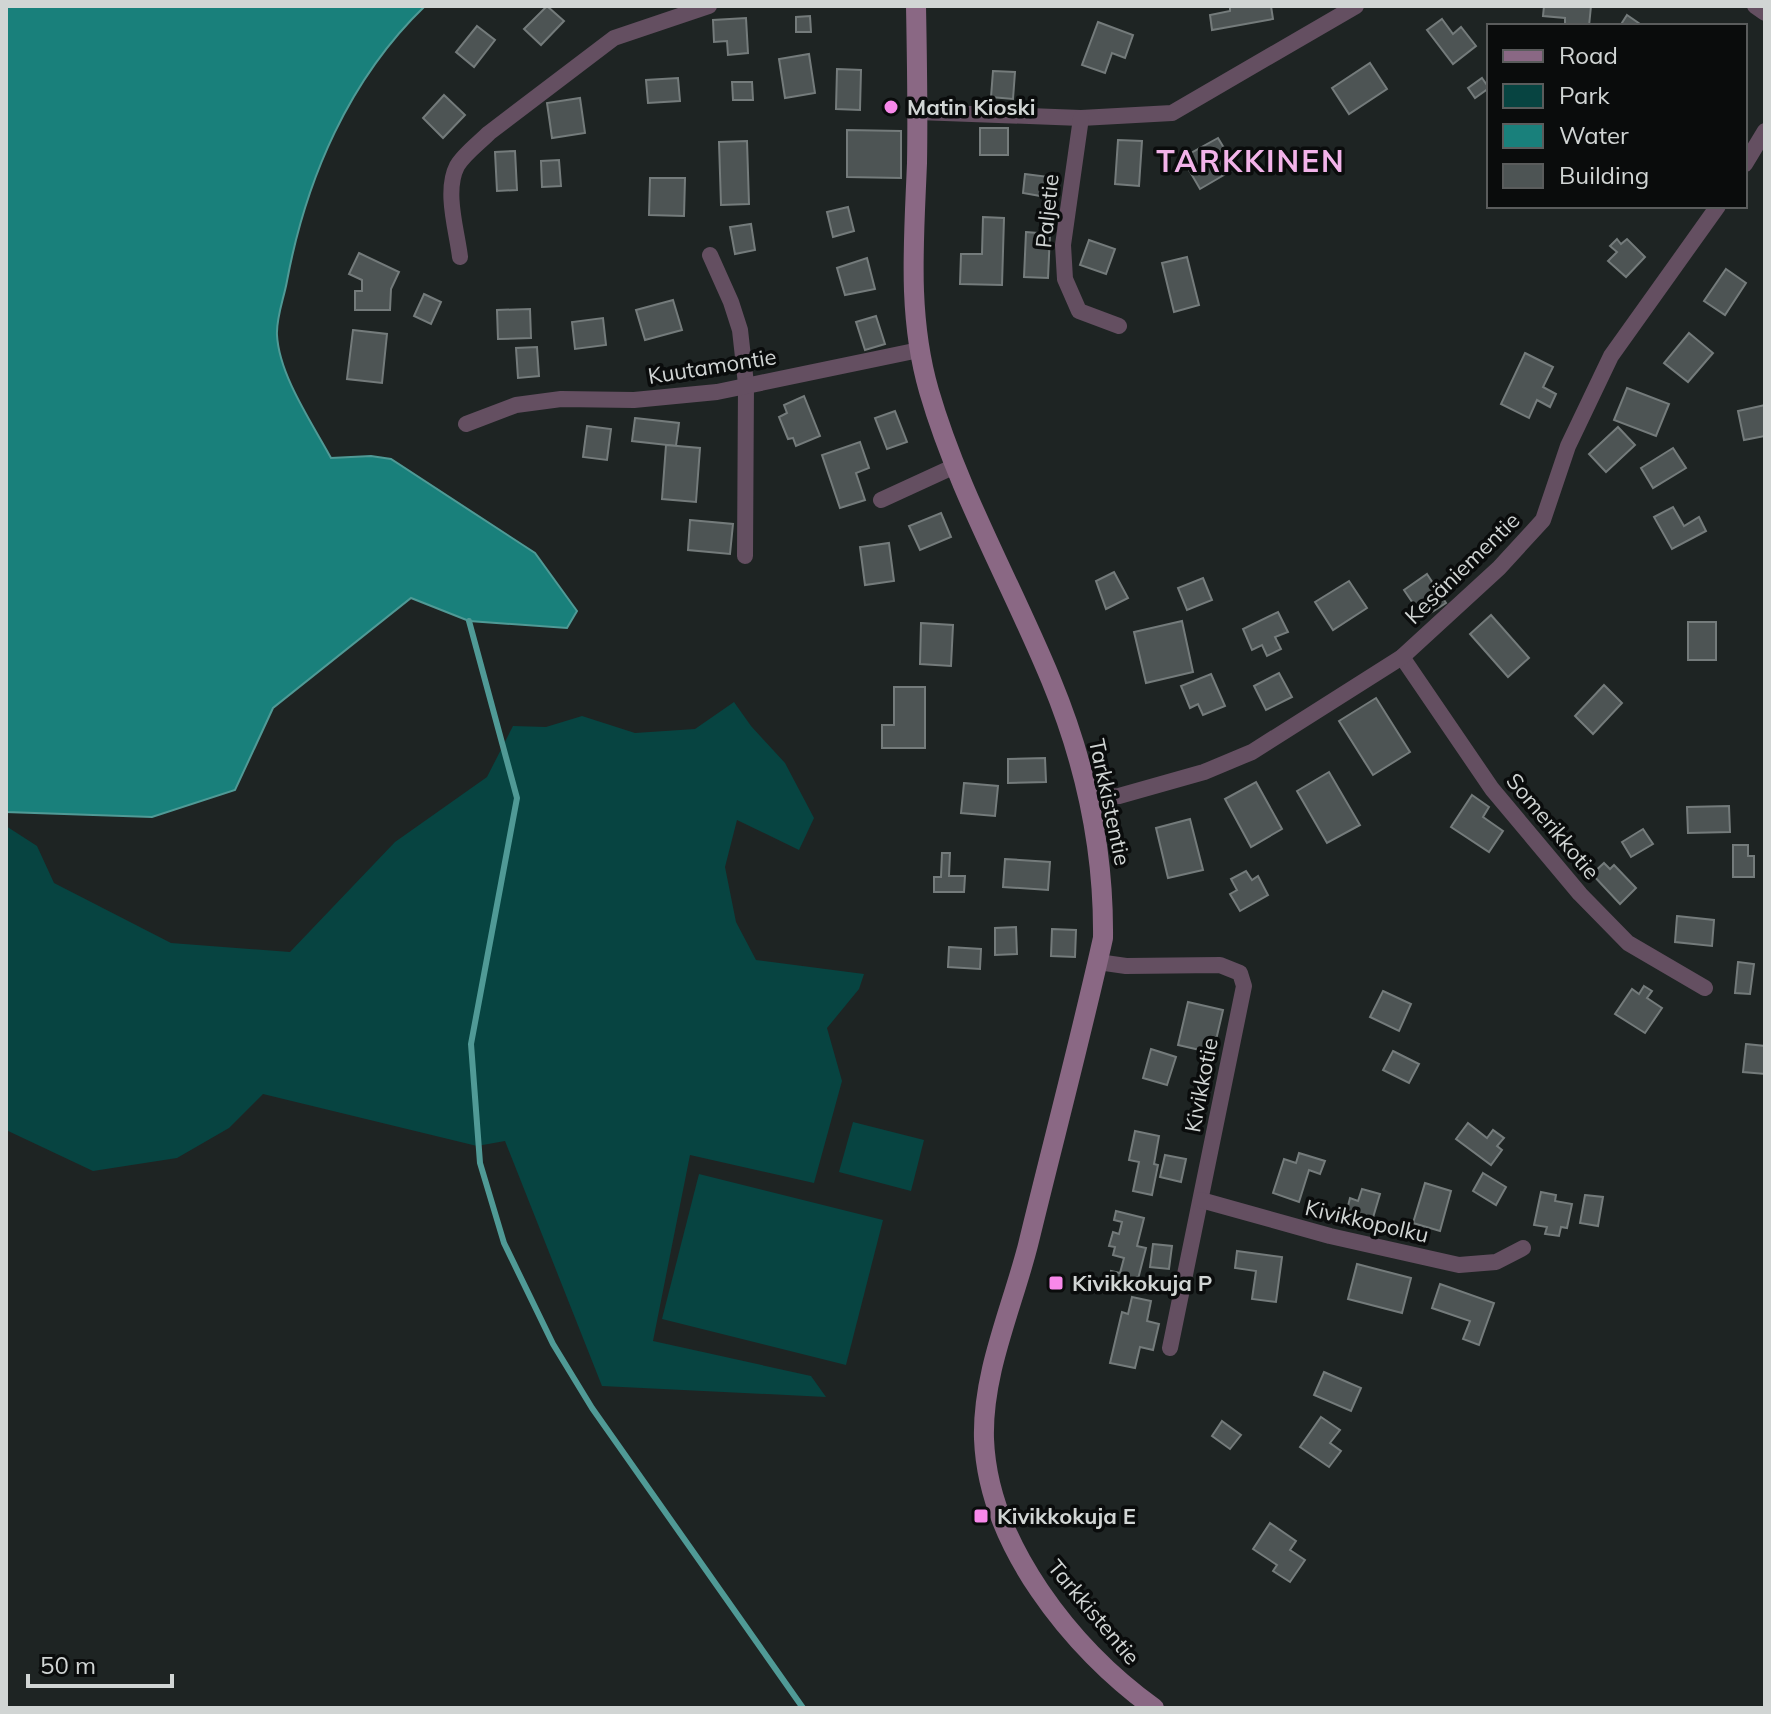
<svg xmlns="http://www.w3.org/2000/svg" width="1771" height="1714" viewBox="0 0 1771 1714" font-family="Mulish,sans-serif">
<rect width="100%" height="100%" fill="#1e2423"/>
<g fill="#074441">
<polygon points="734,702 751,726 785,763 814,818 799,850 737,820 725,867 736,922 756,960 864,974 859,989 827,1028 842,1081 814,1183 690,1155 653,1341 811,1376 826,1397 602,1386 505,1141 477,1146 263,1094 229,1128 177,1158 93,1171 6,1130 6,826 37,846 54,883 171,943 290,952 395,842 487,777 513,726 546,727 582,716 635,733 695,729"/>
<polygon points="853,1122 924,1140 911,1191 839,1172"/>
<polygon points="699,1174 883,1220 846,1365 662,1319"/>
</g>
<path fill="#19807b" stroke="#509a96" stroke-width="2" d="M6,6H425C349,79 306,179 287,281C284,298 276,318 277,335C279,375 312,423 331,458L371,456L391,459L535,553L577,611L567,628L469,621L411,598L273,708L235,790L152,817L6,812Z"/>
<g fill="none" stroke-linecap="round" stroke-linejoin="round">
<polyline stroke="#509a96" stroke-width="6" points="469,621 517,798 471,1044 480,1163 504,1243 553,1344 592,1408 803,1708"/>
</g>
<g fill="#4d5454" stroke="#747b7b" stroke-width="2">
<polygon points="547,6 564,21 541,45 524,29"/>
<polygon points="1230,6 1271,6 1273,19 1212,30 1210,15 1230,11"/>
<polygon points="1544,6 1591,6 1589,26 1565,26 1565,18 1543,16"/>
<polygon points="1627,15 1643,26 1620,26"/>
<polygon points="810,16 811,32 796,32 796,17"/>
<polygon points="746,18 748,53 728,55 727,41 714,42 713,20"/>
<polygon points="1442,19 1453,34 1461,27 1476,46 1453,64 1427,30"/>
<polygon points="1098,22 1133,35 1125,58 1112,53 1105,73 1082,65"/>
<polygon points="477,26 495,40 474,67 456,52"/>
<polygon points="809,54 815,93 785,98 779,59"/>
<polygon points="1370,63 1387,89 1349,114 1332,88"/>
<polygon points="837,69 861,70 860,110 836,109"/>
<polygon points="993,71 1015,72 1013,99 991,97"/>
<polygon points="678,78 680,101 648,103 646,80"/>
<polygon points="1482,78 1489,88 1475,98 1468,88"/>
<polygon points="732,82 752,82 753,100 733,100"/>
<polygon points="444,95 465,115 443,138 423,118"/>
<polygon points="580,98 585,133 552,138 547,103"/>
<rect x="980" y="128" width="28" height="27"/>
<polygon points="847,130 901,131 901,178 847,177"/>
<polygon points="1218,138 1236,168 1200,189 1182,158"/>
<polygon points="1118,140 1142,141 1139,186 1115,184"/>
<polygon points="747,141 749,204 721,205 719,142"/>
<polygon points="515,151 517,190 497,191 495,152"/>
<polygon points="559,160 561,186 542,187 541,161"/>
<polygon points="1025,174 1049,177 1046,197 1023,193"/>
<polygon points="650,178 685,178 684,216 649,215"/>
<polygon points="848,207 854,231 833,237 827,212"/>
<polygon points="983,217 1004,218 1002,285 960,284 961,254 982,254"/>
<polygon points="751,224 755,250 735,254 730,227"/>
<polygon points="1026,232 1050,234 1048,278 1024,277"/>
<polygon points="1617,239 1621,244 1627,239 1645,257 1626,277 1608,261 1617,252 1610,246"/>
<polygon points="1089,240 1115,249 1106,274 1080,265"/>
<polygon points="359,253 399,272 391,289 390,310 355,310 355,291 362,291 362,280 349,274"/>
<polygon points="1187,257 1199,305 1174,312 1162,263"/>
<polygon points="867,258 875,289 845,295 837,268"/>
<polygon points="1726,269 1746,283 1725,315 1704,301"/>
<polygon points="424,294 441,302 431,324 414,316"/>
<polygon points="673,300 682,330 645,340 636,310"/>
<polygon points="530,309 531,338 498,339 497,310"/>
<polygon points="876,316 885,344 865,350 856,322"/>
<polygon points="603,318 606,345 575,349 572,322"/>
<polygon points="353,330 387,334 382,383 347,379"/>
<polygon points="1689,333 1713,353 1688,382 1664,363"/>
<polygon points="537,347 539,376 518,378 516,348"/>
<polygon points="1525,353 1553,367 1543,387 1556,394 1550,407 1537,400 1529,418 1501,404"/>
<polygon points="1627,388 1669,404 1656,436 1614,420"/>
<polygon points="804,396 820,436 796,446 793,438 788,439 779,417 787,413 784,405"/>
<polygon points="1765,405 1765,436 1744,440 1738,411"/>
<polygon points="895,411 907,442 887,449 875,418"/>
<polygon points="635,418 679,423 676,446 632,441"/>
<polygon points="587,426 611,429 607,460 583,457"/>
<polygon points="1618,427 1635,445 1606,472 1589,454"/>
<polygon points="860,442 869,468 856,473 865,500 840,508 822,455"/>
<polygon points="666,445 700,448 696,502 662,499"/>
<polygon points="1673,448 1686,468 1653,488 1641,468"/>
<polygon points="1673,507 1684,526 1699,517 1706,531 1672,549 1654,517"/>
<polygon points="941,513 951,537 920,550 909,526"/>
<polygon points="690,520 733,524 730,554 688,550"/>
<polygon points="889,543 894,581 865,585 860,547"/>
<polygon points="1114,572 1128,598 1106,609 1096,581"/>
<polygon points="1427,574 1446,603 1423,618 1404,590"/>
<polygon points="1203,578 1212,600 1187,610 1178,588"/>
<polygon points="1349,581 1367,608 1333,630 1315,602"/>
<polygon points="1278,612 1288,632 1275,637 1281,649 1267,656 1262,645 1252,650 1243,629"/>
<polygon points="1491,615 1529,658 1508,677 1470,634"/>
<polygon points="1182,621 1193,672 1146,683 1134,632"/>
<rect x="1688" y="622" width="28" height="38"/>
<polygon points="921,623 953,625 951,666 920,664"/>
<polygon points="1279,673 1292,697 1266,710 1254,686"/>
<polygon points="1211,674 1225,706 1203,715 1198,704 1190,708 1181,686"/>
<polygon points="1604,685 1622,703 1593,734 1575,716"/>
<polygon points="894,687 925,687 925,748 882,748 882,725 894,725"/>
<polygon points="1376,698 1410,752 1373,775 1339,721"/>
<polygon points="1045,758 1046,782 1008,783 1008,759"/>
<polygon points="1329,772 1360,825 1327,843 1297,791"/>
<polygon points="1256,782 1282,829 1251,847 1225,799"/>
<polygon points="964,783 998,786 995,816 961,813"/>
<polygon points="1472,795 1489,807 1483,817 1503,831 1489,852 1451,827"/>
<polygon points="1729,806 1730,832 1688,833 1687,807"/>
<polygon points="1190,819 1203,870 1168,878 1156,828"/>
<polygon points="1643,829 1653,844 1631,857 1622,842"/>
<polygon points="1733,845 1748,845 1748,856 1754,856 1754,877 1733,877"/>
<polygon points="942,853 950,853 949,876 965,876 964,892 934,892 934,877 941,877"/>
<polygon points="1005,859 1050,862 1048,890 1003,887"/>
<polygon points="1604,863 1610,869 1614,865 1636,888 1620,904 1592,874"/>
<polygon points="1246,871 1252,880 1258,876 1268,895 1240,911 1230,894 1237,890 1231,879"/>
<polygon points="1677,916 1714,920 1712,946 1675,942"/>
<polygon points="1016,927 1017,954 995,955 995,928"/>
<polygon points="1052,929 1076,930 1075,957 1051,956"/>
<polygon points="949,947 981,949 980,969 948,967"/>
<polygon points="1738,962 1754,964 1750,994 1735,993"/>
<polygon points="1644,986 1652,991 1647,998 1662,1008 1645,1033 1615,1014 1632,989 1639,994"/>
<polygon points="1383,991 1411,1004 1399,1031 1370,1017"/>
<polygon points="1188,1002 1223,1010 1213,1053 1178,1045"/>
<polygon points="1746,1044 1765,1046 1765,1074 1743,1072"/>
<polygon points="1151,1049 1176,1057 1167,1085 1143,1078"/>
<polygon points="1393,1051 1419,1064 1409,1083 1383,1070"/>
<polygon points="1468,1123 1487,1138 1493,1130 1504,1138 1497,1146 1502,1150 1491,1165 1456,1139"/>
<polygon points="1135,1131 1159,1136 1154,1164 1158,1165 1152,1195 1133,1191 1139,1162 1129,1160"/>
<polygon points="1299,1153 1325,1161 1320,1174 1309,1170 1299,1202 1273,1193 1284,1159 1296,1163"/>
<polygon points="1165,1155 1186,1159 1181,1182 1160,1177"/>
<polygon points="1483,1173 1506,1187 1496,1205 1473,1191"/>
<polygon points="1425,1183 1451,1191 1440,1231 1413,1223"/>
<polygon points="1362,1189 1380,1194 1372,1221 1346,1214 1350,1198 1358,1201"/>
<polygon points="1541,1192 1556,1195 1555,1201 1572,1204 1567,1228 1561,1227 1559,1236 1545,1234 1547,1227 1534,1225"/>
<polygon points="1585,1195 1603,1197 1598,1226 1580,1223"/>
<polygon points="1116,1211 1144,1218 1137,1246 1146,1248 1137,1283 1110,1276 1111,1271 1120,1273 1124,1258 1113,1255 1115,1247 1109,1246 1113,1232 1119,1234 1122,1222 1114,1220"/>
<polygon points="1153,1244 1172,1246 1169,1269 1150,1267"/>
<polygon points="1237,1251 1282,1257 1276,1302 1252,1299 1256,1271 1235,1268"/>
<polygon points="1357,1264 1411,1278 1402,1313 1348,1299"/>
<polygon points="1440,1284 1494,1303 1479,1345 1463,1339 1470,1321 1432,1308"/>
<polygon points="1132,1297 1151,1301 1147,1321 1159,1324 1153,1350 1140,1347 1135,1368 1110,1363 1122,1312 1128,1314"/>
<polygon points="1324,1372 1361,1388 1351,1411 1314,1395"/>
<polygon points="1321,1417 1340,1430 1330,1443 1341,1451 1329,1467 1300,1447"/>
<polygon points="1222,1421 1241,1435 1230,1449 1212,1436"/>
<polygon points="1270,1523 1296,1541 1290,1550 1305,1560 1290,1582 1273,1571 1277,1565 1253,1549"/>
</g>
<g fill="none" stroke-linecap="round" stroke-linejoin="round">
<g stroke="#644f61" stroke-width="16">
<polyline points="1755,6 1765,13"/>
<polyline points="918,112 1081,118 1172,113 1356,6"/>
<polyline points="1081,118 1063,245 1065,279 1079,311 1119,326"/>
<polyline points="1745,164 1765,131"/>
<polyline points="710,255 731,302 740,330 746,384 745,556"/>
<path d="M460,257C457,231 444,191 457,166C464,154 479,143 489,133L614,38L709,6"/>
<polyline points="466,424 516,405 561,399 634,400 717,392 919,350"/>
<polyline points="881,500 955,466"/>
<polyline points="1402,657 1492,789 1580,894 1628,943 1705,988"/>
<polyline points="1089,798 1119,796 1204,772 1252,752 1402,657 1499,568 1543,520 1568,446 1611,356 1718,206"/>
<polyline points="1098,962 1126,966 1220,965 1240,973 1244,986 1170,1348"/>
<polyline points="1201,1200 1330,1236 1459,1265 1496,1262 1523,1248"/>
</g>
<path stroke="#8a6884" stroke-width="20" d="M916,6C917,58 918,111 917,163C914,240 907,315 929,391C958,491 1011,583 1051,680C1085,762 1104,849 1103,938C1080,1041 1053,1142 1028,1245C1012,1308 982,1373 984,1439C988,1544 1072,1649 1154,1708"/>
</g>
<g fill="#f888ea" stroke="#0a0c0c" stroke-width="3">
<circle cx="891" cy="107" r="8"/>
<rect x="1048" y="1275" width="16" height="16" rx="4"/>
<rect x="973" y="1508" width="16" height="16" rx="4"/>
</g>
<g text-anchor="middle" stroke-width="7" stroke-linejoin="round" paint-order="stroke">
<g font-size="22" font-weight="bold" fill="#d1d5d4" stroke="#0a0c0c" text-anchor="start">
<text x="907" y="115">Matin Kioski</text>
<text x="1072" y="1291">Kivikkokuja P</text>
<text x="997" y="1524">Kivikkokuja E</text>
</g>
<g font-size="22" fill="#d1d5d4" stroke="#0a0c0c">
<text transform="translate(1047 211) rotate(-84)" y="8">Paljetie</text>
<text transform="translate(712 366) rotate(-9)" y="8">Kuutamontie</text>
<text transform="translate(1462 568) rotate(-44)" y="8">Kesäniementie</text>
<text transform="translate(1110 802) rotate(78)" y="8">Tarkkistentie</text>
<text transform="translate(1553 826) rotate(50)" y="8">Somerikkotie</text>
<text transform="translate(1201 1085) rotate(-79)" y="8">Kivikkotie</text>
<text transform="translate(1367 1221) rotate(13)" y="8">Kivikkopolku</text>
<text transform="translate(1094 1612) rotate(50)" y="8">Tarkkistentie</text>
</g>
<g font-size="30" font-weight="bold" letter-spacing="2" fill="#f2b3e9" stroke="#0a0c0c">
<text x="1251" y="172">TARKKINEN</text>
</g>
</g>
<rect width="1771" height="1714" fill="none" stroke="#d1d5d4" stroke-width="16"/>
<rect x="1487" y="24" width="260" height="184" fill="#0a0c0c" stroke="#5a5c5c" stroke-width="2"/>
<rect x="1503" y="50" width="40" height="12" fill="#8a6884" stroke="#5a5c5c" stroke-width="2"/>
<text x="1559" y="64" font-size="24" fill="#d1d5d4">Road</text>
<rect x="1503" y="84" width="40" height="24" fill="#074441" stroke="#5a5c5c" stroke-width="2"/>
<text x="1559" y="104" font-size="24" fill="#d1d5d4">Park</text>
<rect x="1503" y="124" width="40" height="24" fill="#19807b" stroke="#5a5c5c" stroke-width="2"/>
<text x="1559" y="144" font-size="24" fill="#d1d5d4">Water</text>
<rect x="1503" y="164" width="40" height="24" fill="#4d5454" stroke="#5a5c5c" stroke-width="2"/>
<text x="1559" y="184" font-size="24" fill="#d1d5d4">Building</text>
<path d="M28 1674v12h144v-12" fill="none" stroke="#d1d5d4" stroke-width="4"/>
<text x="40" y="1674" font-size="24" fill="#d1d5d4" stroke="#0a0c0c" stroke-width="6" paint-order="stroke">50 m</text>
</svg>
